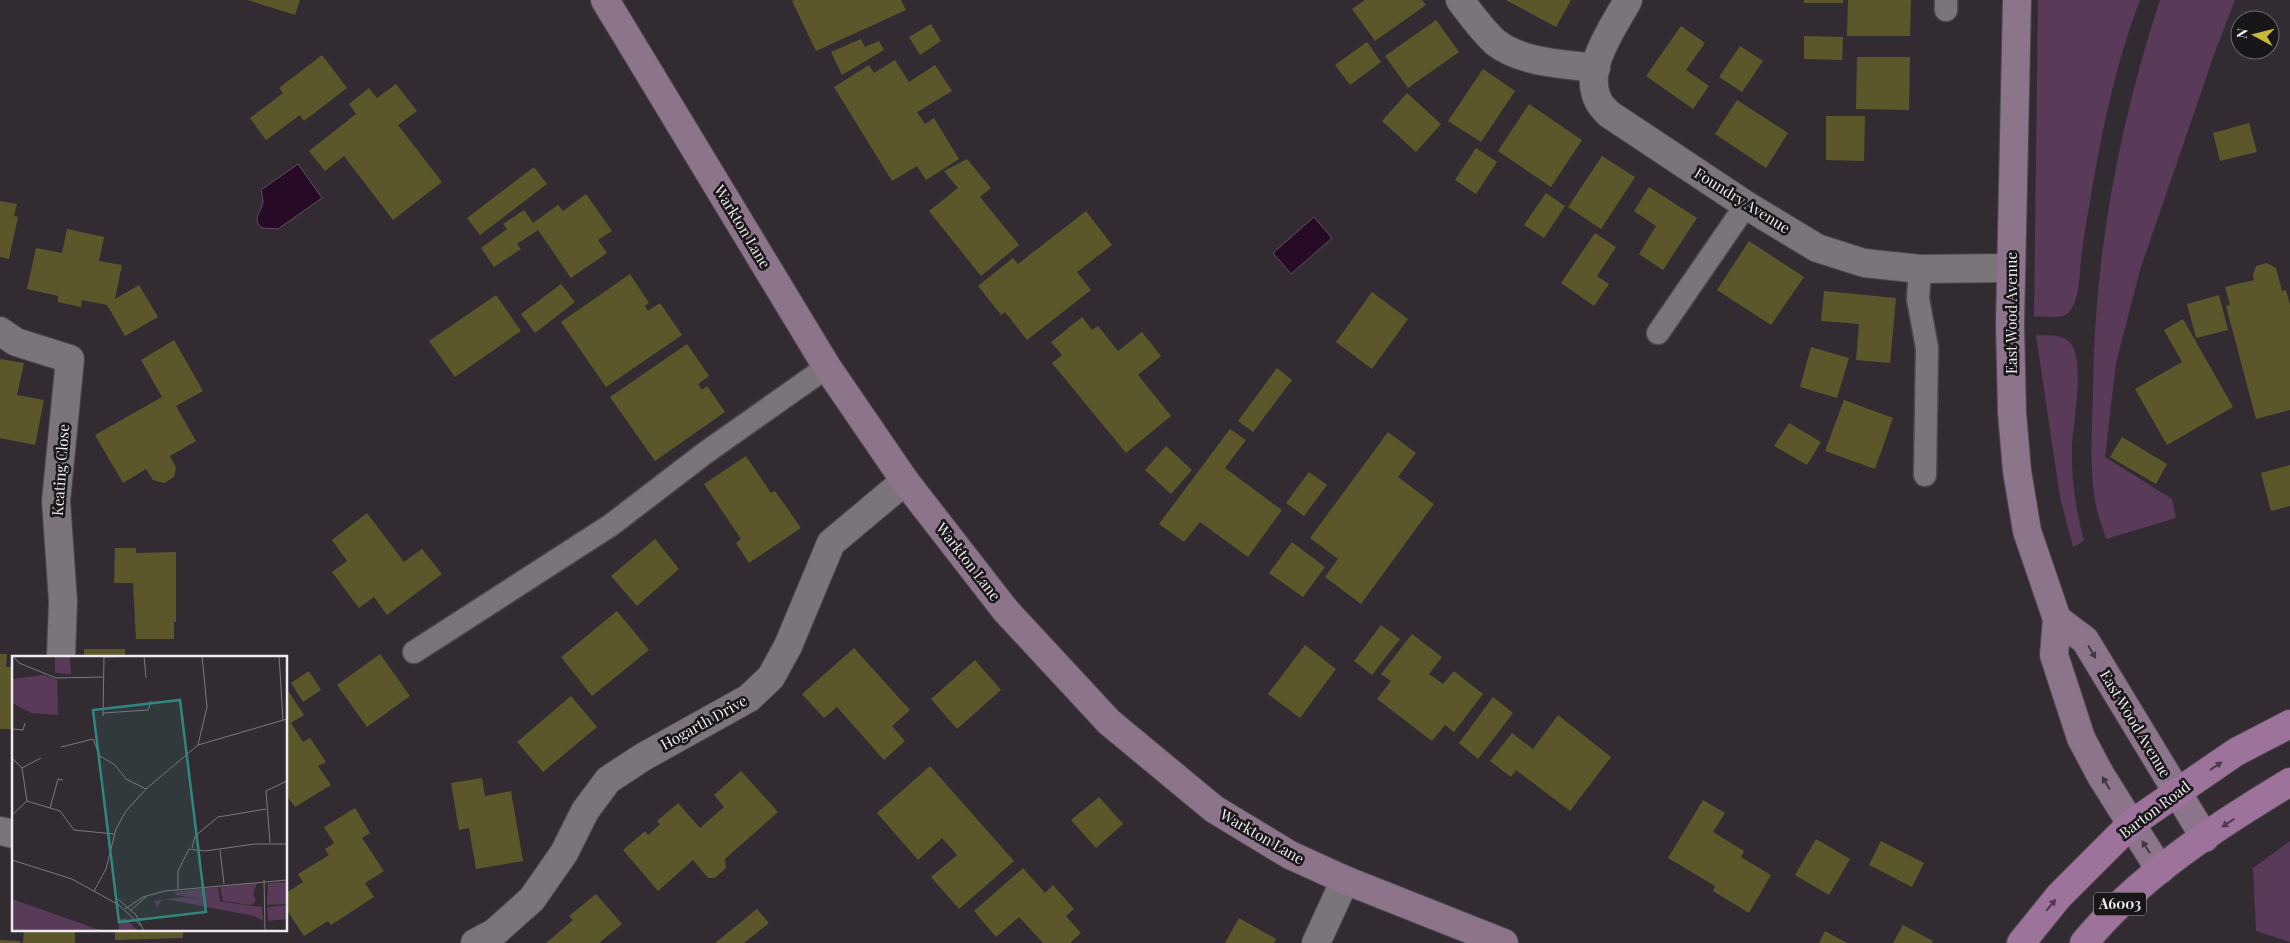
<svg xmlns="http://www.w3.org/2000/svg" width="2290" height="943" viewBox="0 0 2290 943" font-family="'Playfair Display',serif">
<rect width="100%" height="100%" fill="#322c32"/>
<g fill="#593a58">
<path d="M2038,0H2140C2116,62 2102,130 2091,195C2088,214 2084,233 2082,252C2079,269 2081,297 2070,311C2062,321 2046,315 2034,317Z"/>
<path d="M2160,0H2235L2215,52L2140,270L2116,363L2105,457L2172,499L2176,518L2106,539C2103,528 2098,517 2096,506C2089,470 2092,430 2093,393C2094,258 2118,128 2160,0Z"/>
<path d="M2036,335C2047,336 2063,333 2071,344C2085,362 2073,424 2072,447C2071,479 2076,510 2084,541L2073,547L2060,497Z"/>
<polygon points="2290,841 2290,942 2256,931 2253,868"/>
</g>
<g fill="#260a26" stroke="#624d62">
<path d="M298,164L322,198L278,229L262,228C251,219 262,211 263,202C263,199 262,194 261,190Z"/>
<polygon points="1314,217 1332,238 1291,274 1273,253"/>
</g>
<g fill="#5b572a">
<polygon points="248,0 300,0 295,15"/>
<polygon points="795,0 901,0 906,10 816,51 792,1"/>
<polygon points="1365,0 1422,0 1426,5 1375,41 1352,9"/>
<polygon points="1506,0 1571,0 1556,27"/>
<rect x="1804" y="0" width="39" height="3"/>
<polygon points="1848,0 1911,0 1910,36 1847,36"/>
<polygon points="1436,20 1459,52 1408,88 1385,56"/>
<polygon points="931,24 941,41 920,55 909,37"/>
<polygon points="1681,26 1705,43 1686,70 1709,86 1693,109 1646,76"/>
<polygon points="1804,36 1843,37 1842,60 1804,59"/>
<polygon points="861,39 865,47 879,41 884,50 842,75 831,52"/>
<polygon points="1367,42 1381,62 1350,85 1335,65"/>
<polygon points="1740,46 1763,61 1742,92 1719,77"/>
<polygon points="322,55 347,88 304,121 300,115 266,140 250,118 283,93 279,88"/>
<polygon points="1857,57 1910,57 1909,110 1856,109"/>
<polygon points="895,60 909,82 935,65 952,91 917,112 925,124 934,118 959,159 926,180 917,166 892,181 834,87 869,65 874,73"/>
<polygon points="1483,69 1515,91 1481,142 1448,121"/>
<polygon points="396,84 417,111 398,125 442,182 393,220 344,156 325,171 309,151 356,114 349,104 369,88 377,98"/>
<polygon points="1407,93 1441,124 1416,152 1382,121"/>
<polygon points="1737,100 1788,133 1766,168 1715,134"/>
<polygon points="1529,104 1582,140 1551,187 1498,151"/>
<polygon points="1826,116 1865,116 1864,161 1826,160"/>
<polygon points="2249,123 2257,152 2220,161 2213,133"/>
<polygon points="1476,148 1497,162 1476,194 1455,180"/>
<polygon points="1602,156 1635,177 1601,229 1568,207"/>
<polygon points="967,159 991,188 980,197 1019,245 981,276 929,211 958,188 944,171"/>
<polygon points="534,167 547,184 480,235 467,218"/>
<polygon points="1649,187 1697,218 1663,270 1639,254 1656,226 1634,211"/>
<polygon points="1546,193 1565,206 1544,238 1524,225"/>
<polygon points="586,194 612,231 598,240 607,253 571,278 538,230 517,244 521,249 494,267 481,248 507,229 503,224 524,210 533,223 558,205 563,211"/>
<polygon points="0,201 17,204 14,216 18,217 9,259 0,257"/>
<polygon points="1086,211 1112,245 1077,272 1091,290 1027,340 1005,312 1001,315 978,286 1013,258 1018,264"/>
<polygon points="67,229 104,237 99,261 122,265 115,299 139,285 158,317 125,336 107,305 82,300 81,307 58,302 58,296 27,289 36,248 62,253"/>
<polygon points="1595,233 1616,247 1597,276 1609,284 1594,306 1561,283"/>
<polygon points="1749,241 1804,277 1771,325 1717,290"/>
<polygon points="2267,263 2276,268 2282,291 2286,290 2290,305 2290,410 2256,419 2226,306 2230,305 2225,287 2254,280 2253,275 2256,266"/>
<polygon points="630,274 649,303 645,306 648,311 660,303 682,335 606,387 561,322"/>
<polygon points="561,284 575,302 535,333 521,314"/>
<polygon points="1824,291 1896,298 1890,363 1856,360 1859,324 1821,321"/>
<polygon points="1372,292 1408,319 1372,369 1336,342"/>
<polygon points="496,295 521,331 455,377 429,341"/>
<polygon points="2219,295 2228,330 2196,338 2187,304"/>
<polygon points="1082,317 1092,330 1098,326 1118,351 1142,332 1161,356 1138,375 1171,416 1126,453 1052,363 1062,355 1051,342"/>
<polygon points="2183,319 2233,407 2167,445 2135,389 2182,362 2164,330"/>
<polygon points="174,340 203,391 176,406 196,441 170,456 176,467 174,477 164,483 153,480 146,469 123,483 95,435 162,397 141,360"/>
<polygon points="687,344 709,376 698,384 702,390 707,386 725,412 655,461 610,397"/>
<polygon points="1811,347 1849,358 1837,398 1800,387"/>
<polygon points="0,359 24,363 17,395 44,400 35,445 0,438"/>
<polygon points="1277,368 1292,380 1253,432 1238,421"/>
<polygon points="1844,400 1893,418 1875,469 1825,451"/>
<polygon points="1789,423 1821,442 1807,465 1774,446"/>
<polygon points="1230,429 1246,440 1225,468 1282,510 1248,557 1200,522 1184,542 1159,524"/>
<polygon points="1388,432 1416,453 1398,477 1434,504 1361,604 1325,577 1338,559 1310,538"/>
<polygon points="2122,437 2167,464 2156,484 2110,457"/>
<polygon points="1166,446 1192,470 1171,494 1145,470"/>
<polygon points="746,456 771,493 775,491 801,528 749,563 736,543 741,539 704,484"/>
<polygon points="2290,465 2290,506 2271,511 2261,473"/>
<polygon points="1309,472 1327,485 1304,516 1286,503"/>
<polygon points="367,513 404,562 422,549 442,574 387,615 374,597 359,608 332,572 347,561 332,540"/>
<polygon points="655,539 679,569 637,606 611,576"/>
<polygon points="1292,542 1325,567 1303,597 1269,573"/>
<polygon points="115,548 136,548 136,553 176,552 176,622 174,622 174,639 136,639 133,583 114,583"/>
<polygon points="617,611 649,650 592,696 561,657"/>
<polygon points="1381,625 1400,639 1372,675 1354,661"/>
<polygon points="1412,634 1442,657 1429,674 1443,684 1454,671 1483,694 1454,732 1445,725 1432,741 1377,699 1391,681 1381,674"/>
<polygon points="1305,645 1336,669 1300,718 1268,694"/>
<polygon points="854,648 910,710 892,726 905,741 884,760 837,707 824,718 802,694"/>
<rect x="84" y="649" width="41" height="8"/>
<polygon points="0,654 7,654 6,667 14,667 14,729 0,729"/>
<polygon points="380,654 410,696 367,727 337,685"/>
<polygon points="975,660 1001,690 957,729 931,699"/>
<polygon points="309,671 321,690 303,702 291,683"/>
<polygon points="287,689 304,715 291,723 303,742 310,738 326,762 318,766 331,785 295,807 286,795"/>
<polygon points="571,696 597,727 543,772 517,742"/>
<polygon points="1493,697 1513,713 1478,759 1459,743"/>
<polygon points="1558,715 1611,757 1570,811 1516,770 1511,777 1490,761 1512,733 1533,749"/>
<polygon points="930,766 1014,861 959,909 931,877 957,855 942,838 918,860 877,813"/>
<polygon points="741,771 778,812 725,859 726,868 715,878 708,878 693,860 658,891 623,850 645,831 648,835 660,824 657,821 678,803 700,828 724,807 714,795"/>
<polygon points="482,778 485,796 511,791 523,861 476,869 469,828 459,830 451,783"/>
<polygon points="1099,797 1123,824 1096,848 1071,820"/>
<polygon points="1703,800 1725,813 1713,832 1744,851 1741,857 1771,875 1749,913 1713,891 1715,886 1668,858"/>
<polygon points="355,808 370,833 362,838 384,871 365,883 374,897 331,925 328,921 304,936 286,909 286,893 303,882 298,874 329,855 325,849 334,843 324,827"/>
<polygon points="1816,839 1850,859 1829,895 1795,875"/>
<polygon points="1881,841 1924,863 1912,887 1869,865"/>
<polygon points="1023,868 1045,893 1053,885 1074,909 1066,916 1081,933 1070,943 1043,943 1019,917 996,937 974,911"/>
<polygon points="596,894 622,924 599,943 546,943 573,920 569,916"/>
<polygon points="757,909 769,923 744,943 715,943"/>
<polygon points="1239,918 1276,939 1274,943 1225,943"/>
<polygon points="1903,925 1933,941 1932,943 1893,943"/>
<polygon points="24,929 75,929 75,943 23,943"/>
<polygon points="115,929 183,929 183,938 115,940"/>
<polygon points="1825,931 1847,943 1819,943"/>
<polygon points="0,940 20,941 20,943 0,943"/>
</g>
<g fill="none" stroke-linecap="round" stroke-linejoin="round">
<g stroke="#4d484d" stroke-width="25">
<g id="lane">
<polyline points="1946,10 1946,0"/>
<polyline points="1920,269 1918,299 1927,348 1925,475"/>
<polyline points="1658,333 1746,205"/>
<polyline points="414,652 611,525 705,453 827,367"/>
</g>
</g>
<g stroke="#4d484d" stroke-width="30">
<g id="street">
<path d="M1460,0C1471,15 1482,30 1495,42C1521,63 1564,64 1596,68"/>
<path d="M1628,0C1614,27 1581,69 1599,102C1601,106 1606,111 1609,114L1746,205L1817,248L1864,263L1920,269L2011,268"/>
<polyline points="0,331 16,342 70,359 56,501 63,601 61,657"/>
<polyline points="0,831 14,834"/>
<polyline points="475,943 494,933 532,899 564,853 585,811 608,780 643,757 749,698 771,677 788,646 831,543 905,481"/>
<polyline points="1316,943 1345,880"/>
</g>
</g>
<g stroke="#4d484d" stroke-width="30">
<g id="secondary">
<polyline points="605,0 827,367 905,481 1006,611 1109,722 1214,809 1290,855 1345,880 1504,943"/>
<polyline points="2017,0 2010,324 2012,413 2017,471 2027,531 2057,619 2054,655 2081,738 2100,774 2160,870"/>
<polyline points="2057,619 2085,640 2205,838"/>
</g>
</g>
<g stroke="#4d484d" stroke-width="30">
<g id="primary">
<polyline points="2021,943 2059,896 2131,824 2236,752 2290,724"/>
<path d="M2084,943C2139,876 2217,826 2290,782"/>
</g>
</g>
<use href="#lane" stroke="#7b747a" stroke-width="22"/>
<use href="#street" stroke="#7b747a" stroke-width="28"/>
<use href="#secondary" stroke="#8c748b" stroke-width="28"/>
<use href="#primary" stroke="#9d739c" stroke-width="28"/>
</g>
<defs><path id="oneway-solid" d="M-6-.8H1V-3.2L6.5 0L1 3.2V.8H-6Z" transform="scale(1.25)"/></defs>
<g fill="#413740">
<use href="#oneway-solid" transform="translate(2092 652) rotate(60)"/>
<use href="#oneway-solid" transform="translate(2106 783) rotate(-121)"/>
<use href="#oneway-solid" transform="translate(2146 847) rotate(-123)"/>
</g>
<g fill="#4d3b4d">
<use href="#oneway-solid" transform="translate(2216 766) rotate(-34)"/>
<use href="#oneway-solid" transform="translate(2228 823) rotate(147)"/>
<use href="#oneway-solid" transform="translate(2051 905) rotate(-50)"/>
</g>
<g text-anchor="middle" stroke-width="5" stroke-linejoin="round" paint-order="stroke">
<rect fill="#181618" stroke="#aeaaae" stroke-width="1" x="2094" y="892.5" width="52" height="23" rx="4"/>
<g font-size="14" font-weight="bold" fill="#eeeaee">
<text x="2120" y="909">A6003</text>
</g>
<g font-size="15" fill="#eeeaee" stroke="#181618">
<text transform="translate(1742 201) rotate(32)" y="5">Foundry Avenue</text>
<text transform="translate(742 227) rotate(59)" y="5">Warkton Lane</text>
<text transform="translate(2012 313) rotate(-90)" y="5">East Wood Avenue</text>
<text transform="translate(61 470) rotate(-86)" y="5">Keating Close</text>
<text transform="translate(968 562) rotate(52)" y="5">Warkton Lane</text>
<text transform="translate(704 723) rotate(-29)" y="5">Hogarth Drive</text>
<text transform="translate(2135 724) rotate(59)" y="5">East Wood Avenue</text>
<text transform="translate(2155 810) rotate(-37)" y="5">Barton Road</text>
<text transform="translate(1262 837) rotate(30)" y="5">Warkton Lane</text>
</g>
</g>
<g transform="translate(12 656)">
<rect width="275" height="275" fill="#322c32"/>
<path d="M43,0H58L59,18L43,17ZM32,19L45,24L46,59L19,57L0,47V23ZM275,226V248L255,249L256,227ZM245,227L241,238L244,245L239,249L211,245L208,231ZM206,231L208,246L164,239L162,236ZM172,241L250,251L251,265L242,260L159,244H150L145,251L142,245ZM0,243L79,271L91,275H0ZM275,249V263L256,265L255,251ZM114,262L122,271L125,275H106L108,263Z" fill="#593a58"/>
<path fill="none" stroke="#7d787d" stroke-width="1" d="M1,0L7,7L44,22L91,21M132,0L134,22M267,0L271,64M92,1L127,0M91,57L136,54L139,45M91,60L92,0M0,73L11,74L13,67M186,89L275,63M49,91L81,83L88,100L103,109L114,123L134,133M0,102L10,112L15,145L48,155L62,174L102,178M10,112L29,102M38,152L46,123L51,124M0,159L15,145M258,187L254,135L275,125M180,192L183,180L206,161L254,153M208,194L212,228M0,204L60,223L107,249L129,270M252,224L253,275M166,233V215L177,193L193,195L243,188H275M82,235L94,213L104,173L114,155L134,133L186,89L195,51L190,0M106,243L124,259L132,275M113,253L131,241L153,235L275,224M118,255L134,241"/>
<path fill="#308781" fill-opacity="0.15" stroke="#308781" stroke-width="2.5" d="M168,44L194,256L107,266L81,54Z"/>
<rect width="275" height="275" fill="none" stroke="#eeeaee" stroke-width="2.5"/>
</g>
<g transform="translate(2255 35) rotate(277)"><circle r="24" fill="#181618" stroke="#6e6b6e"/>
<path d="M0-4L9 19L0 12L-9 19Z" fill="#c8bb3b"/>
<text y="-8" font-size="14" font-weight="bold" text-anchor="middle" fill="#eeeaee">N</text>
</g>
</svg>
